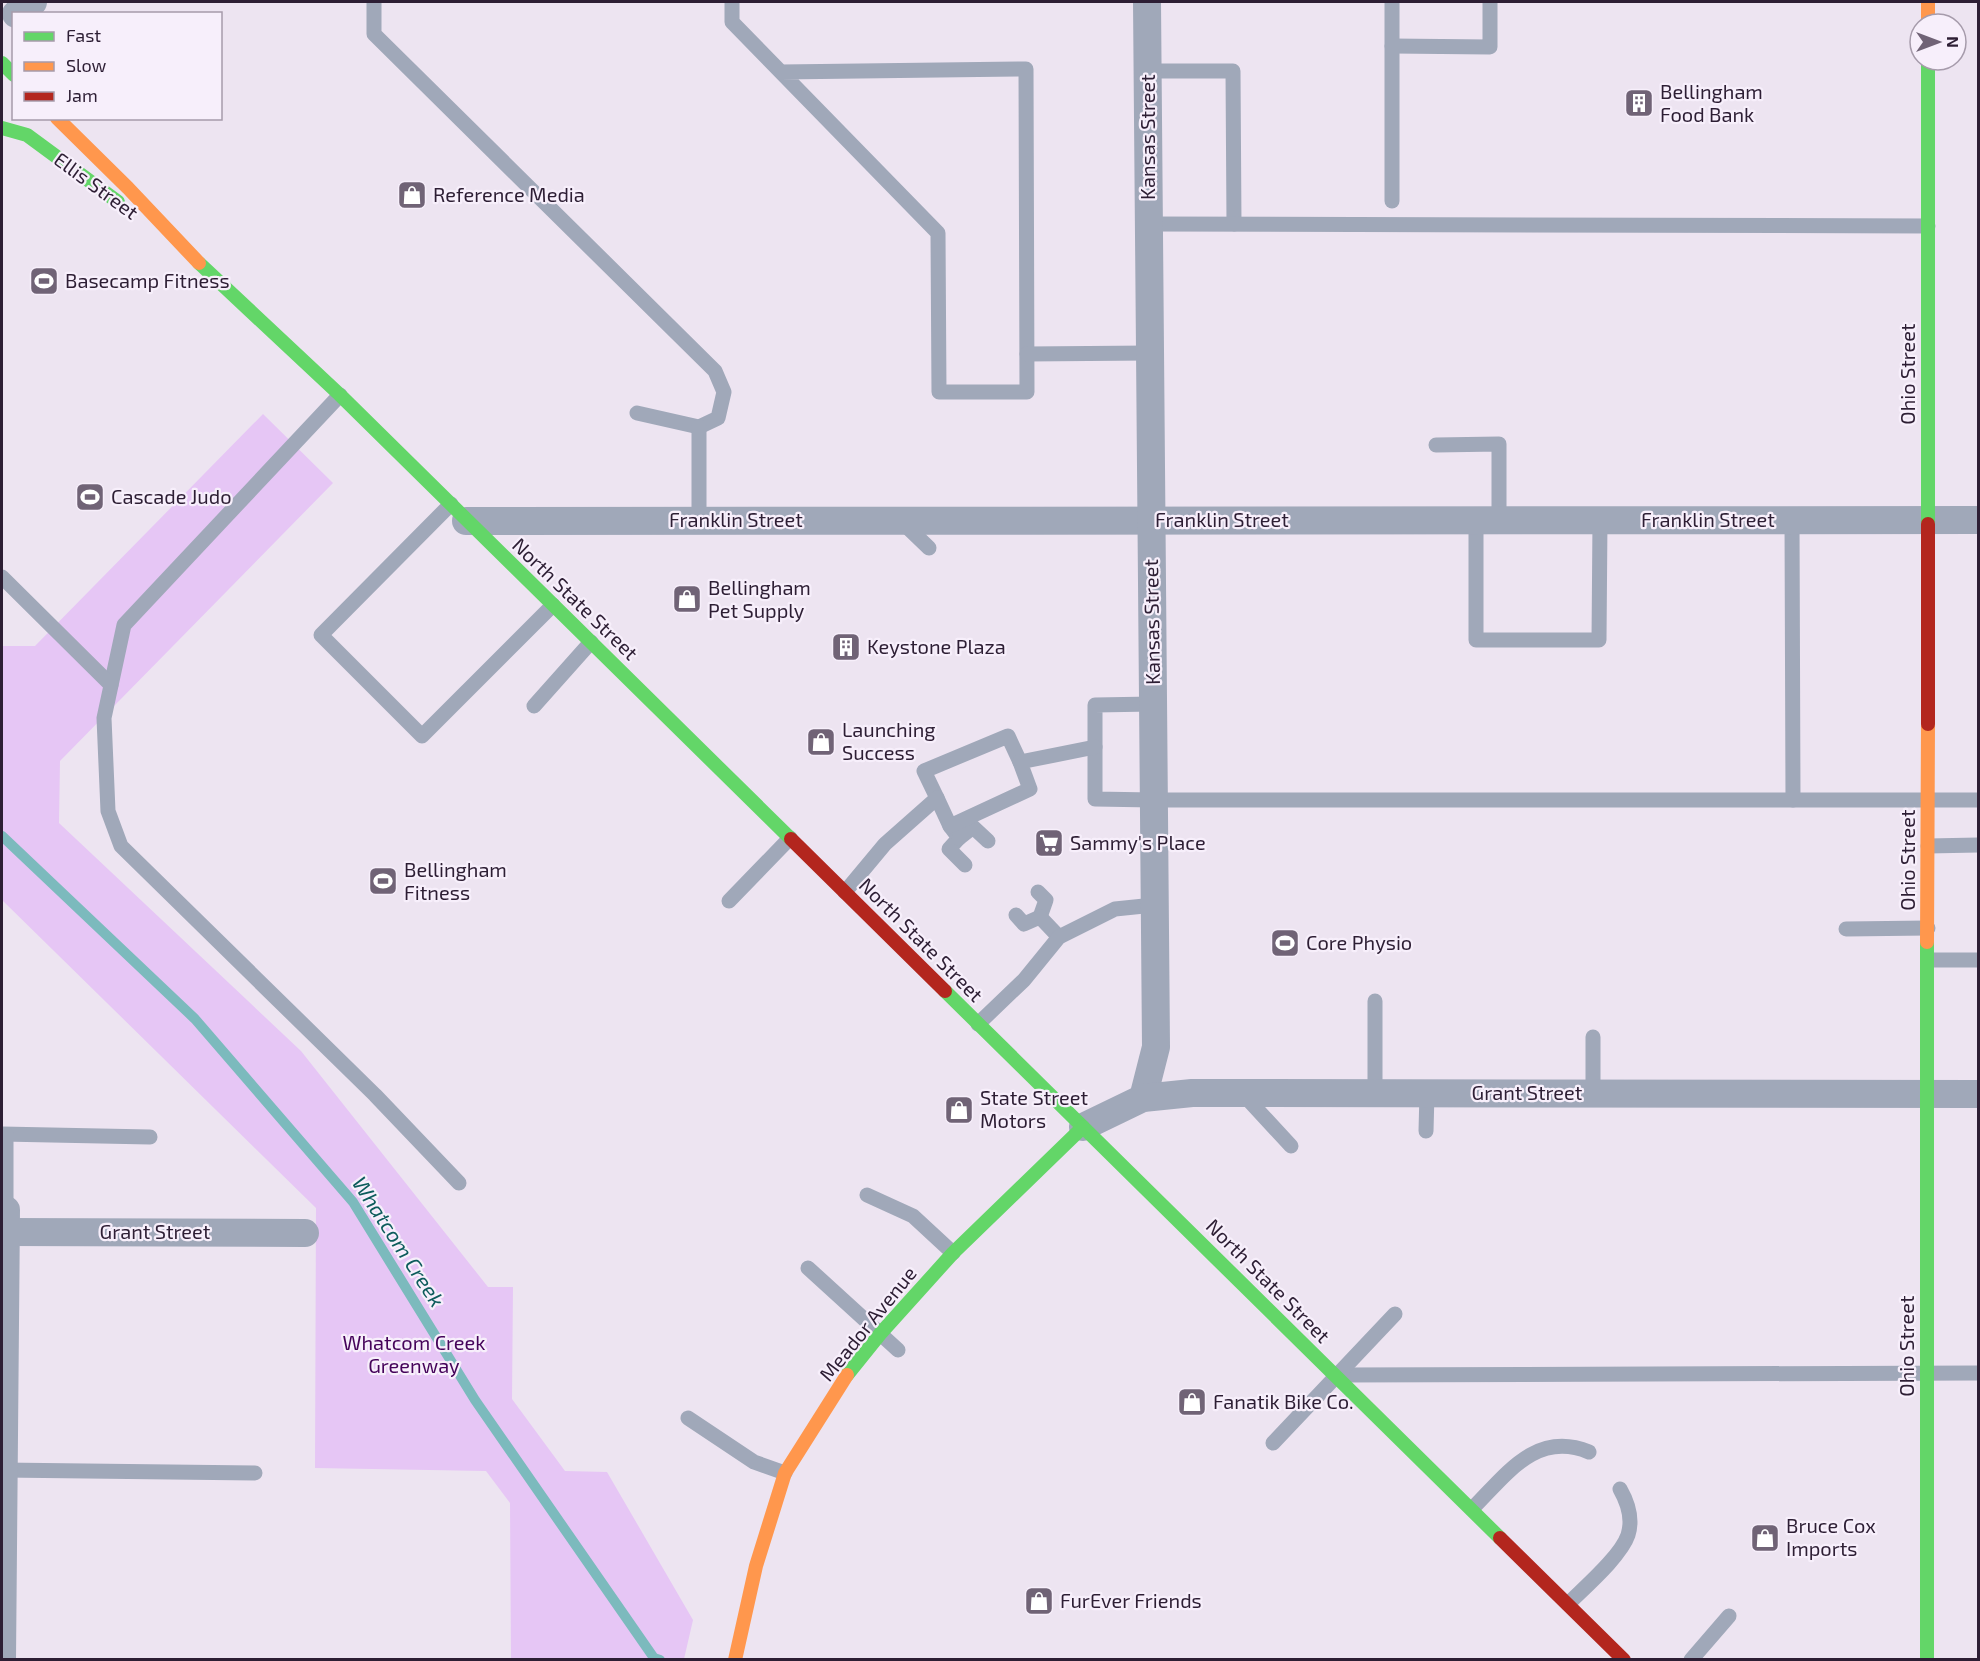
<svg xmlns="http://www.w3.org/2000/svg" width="1980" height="1661" viewBox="0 0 1980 1661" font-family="'Exo 2',sans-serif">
<rect width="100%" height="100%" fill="#ede4f1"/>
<polygon fill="#e6c6f5" points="263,414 333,483 60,761 59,823 301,1051 488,1287 513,1287 512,1399 565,1471 607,1472 693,1620 684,1659 511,1659 510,1503 486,1471 315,1468 316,1208 2,900 2,646 35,646"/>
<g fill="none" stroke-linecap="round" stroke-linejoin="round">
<polyline stroke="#7cbabd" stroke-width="10" points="2,836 195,1019 353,1202 475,1400 654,1658 660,1660"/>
<g stroke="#a0a8b9" stroke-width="15">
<polyline points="374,2 374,34 715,371 724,392 718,418 699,427 637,413"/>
<path d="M732,2V22C800,92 869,162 938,233L939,392H1027L1026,69L781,72"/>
<polyline points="1392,46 1490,47 1490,2"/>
<polyline points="1148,71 1233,71 1234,224"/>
<polyline points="1392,201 1392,2"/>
<polyline points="1149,224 1928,226"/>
<polyline points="1027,354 1150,353"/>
<polyline points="340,395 124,625 104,718 108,811 121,846 375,1095 459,1183"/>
<polyline points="699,427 699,520"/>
<polyline points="1436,445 1499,444 1499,521"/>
<polyline points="451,504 321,635 422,736 553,605"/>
<polyline points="1792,520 1793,800"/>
<polyline points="901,521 929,548"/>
<polyline points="1476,521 1476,640 1599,640 1600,520"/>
<polyline points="2,577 111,685"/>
<polyline points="1153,704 1095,705 1095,799 1153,800 1978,800"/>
<polyline points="534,706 591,642"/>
<polyline points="937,798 924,771 1008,736 1020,762"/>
<polyline points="950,826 959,838 949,849 965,865"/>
<polyline points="959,838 973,827 988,841"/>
<polyline points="1928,846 1978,845"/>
<polyline points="845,892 885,844 937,798 950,826 1030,789 1020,762 1095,747"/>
<polyline points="1038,892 1046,900 1040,917"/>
<polyline points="729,901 790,838"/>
<polyline points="1016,915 1024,924 1040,917 1059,937"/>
<polyline points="1846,929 1928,928"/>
<polyline points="1928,960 1978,960"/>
<polyline points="1375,1001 1375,1093"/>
<polyline points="978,1024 1024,980 1059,937 1115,909 1154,905"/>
<polyline points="1593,1037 1593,1093"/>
<polyline points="1242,1093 1291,1146"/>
<polyline points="1426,1131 1427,1093"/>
<polyline points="2,1134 150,1137"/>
<polyline points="867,1195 913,1216 953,1253"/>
<polyline points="6,1210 6,1135"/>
<polyline points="808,1268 898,1350"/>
<polyline points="1340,1375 1978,1373"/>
<polyline points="688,1418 754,1462 785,1473"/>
<polyline points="1273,1443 1395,1314"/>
<polyline points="2,1470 255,1473"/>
<path d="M1472,1509C1506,1475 1536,1430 1589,1452"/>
<path d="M1568,1604C1585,1587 1621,1556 1628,1535C1633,1519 1628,1503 1620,1489"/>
<polyline points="1691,1660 1729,1616"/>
</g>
<g stroke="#a0a8b9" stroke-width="28">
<polyline points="16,14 25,6 33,2"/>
<polyline points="466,521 1978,520"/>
<polyline points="1143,1098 1156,1047 1147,2"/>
<polyline points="1083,1127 1143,1098 1192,1093 1978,1094"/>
<polyline points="2,1210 6,1210 2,1660"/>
<polyline points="6,1232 305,1233"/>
</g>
<g stroke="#63d668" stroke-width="14">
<polyline points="2,63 14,75"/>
<polyline points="2,128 27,135 118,202"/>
<polyline points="199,263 340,395 791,839"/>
<polyline points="1928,524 1928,60"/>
<polyline points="945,991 1500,1538"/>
<polyline points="847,1375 880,1334 953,1253 1083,1127"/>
<polyline points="1927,1660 1927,942"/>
</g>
<g stroke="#ff974d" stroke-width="14">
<polyline points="1928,2 1928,24"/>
<polyline points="57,118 128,188 199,263"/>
<polyline points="1927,942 1928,724"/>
<polyline points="735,1660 756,1566 785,1473 847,1375"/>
</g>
<g stroke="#b3261e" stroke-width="14">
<polyline points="1928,724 1928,524"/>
<polyline points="791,839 945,991"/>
<polyline points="1500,1538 1624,1660"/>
</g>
</g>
<defs>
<g id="building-square" transform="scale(1.5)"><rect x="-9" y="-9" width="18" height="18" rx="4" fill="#706376" stroke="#f7effb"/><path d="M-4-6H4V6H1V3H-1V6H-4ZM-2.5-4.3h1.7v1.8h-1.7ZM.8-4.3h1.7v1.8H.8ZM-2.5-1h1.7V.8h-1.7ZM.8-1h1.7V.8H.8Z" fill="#fff"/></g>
<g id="shop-square" transform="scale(1.5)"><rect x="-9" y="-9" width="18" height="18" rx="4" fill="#706376" stroke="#f7effb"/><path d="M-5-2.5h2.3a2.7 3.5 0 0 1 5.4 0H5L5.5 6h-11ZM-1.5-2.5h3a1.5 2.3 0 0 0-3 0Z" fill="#fff"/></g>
<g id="stadium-square" transform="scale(1.5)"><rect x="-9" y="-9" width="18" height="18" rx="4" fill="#706376" stroke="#f7effb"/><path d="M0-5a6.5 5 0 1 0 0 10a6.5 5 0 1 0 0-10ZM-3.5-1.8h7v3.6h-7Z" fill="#fff"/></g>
<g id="supermarket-square" transform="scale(1.5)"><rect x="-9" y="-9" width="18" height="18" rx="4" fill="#706376" stroke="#f7effb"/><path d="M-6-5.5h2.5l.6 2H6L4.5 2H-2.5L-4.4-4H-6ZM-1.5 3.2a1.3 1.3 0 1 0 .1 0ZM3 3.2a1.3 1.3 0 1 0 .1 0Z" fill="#fff"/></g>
</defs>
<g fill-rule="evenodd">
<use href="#building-square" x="1639" y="103"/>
<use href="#shop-square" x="412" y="195"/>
<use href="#stadium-square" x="44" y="281"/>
<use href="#stadium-square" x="90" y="497"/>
<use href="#shop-square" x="687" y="599"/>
<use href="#building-square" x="846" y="647"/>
<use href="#shop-square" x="821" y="742"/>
<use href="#supermarket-square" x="1049" y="843"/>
<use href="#stadium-square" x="383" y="881"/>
<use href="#stadium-square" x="1285" y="943"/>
<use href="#shop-square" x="959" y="1110"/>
<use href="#shop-square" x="1192" y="1402"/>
<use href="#shop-square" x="1765" y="1538"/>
<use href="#shop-square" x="1039" y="1601"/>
</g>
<g text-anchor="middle" stroke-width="4.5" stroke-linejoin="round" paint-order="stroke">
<g font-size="20" fill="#2d1e34" stroke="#f7effb" text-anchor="start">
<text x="1660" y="99">Bellingham<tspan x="1660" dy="23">Food Bank</tspan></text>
<text x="433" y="202">Reference Media</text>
<text x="65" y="288">Basecamp Fitness</text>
<text x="111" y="504">Cascade Judo</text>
<text x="708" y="595">Bellingham<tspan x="708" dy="23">Pet Supply</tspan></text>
<text x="867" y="654">Keystone Plaza</text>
<text x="842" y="737">Launching<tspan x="842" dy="23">Success</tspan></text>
<text x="1070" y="850">Sammy's Place</text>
<text x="404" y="877">Bellingham<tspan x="404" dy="23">Fitness</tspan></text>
<text x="1306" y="950">Core Physio</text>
<text x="980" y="1105">State Street<tspan x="980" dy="23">Motors</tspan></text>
<text x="1213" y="1409">Fanatik Bike Co.</text>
<text x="1786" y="1533">Bruce Cox<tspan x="1786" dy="23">Imports</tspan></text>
<text x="1060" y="1608">FurEver Friends</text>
</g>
<g font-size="20" fill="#2d1e34" stroke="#f7effb">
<text transform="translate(1148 137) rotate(-90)" y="7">Kansas Street</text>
<text transform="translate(96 186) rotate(36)" y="7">Ellis Street</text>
<text transform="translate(1908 374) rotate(-90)" y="7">Ohio Street</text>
<text x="736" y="527">Franklin Street</text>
<text x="1222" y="527">Franklin Street</text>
<text x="1708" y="527">Franklin Street</text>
<text transform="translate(575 599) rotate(44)" y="7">North State Street</text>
<text transform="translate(1152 622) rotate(-91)" y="7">Kansas Street</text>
<text transform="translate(1908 860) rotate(-90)" y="7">Ohio Street</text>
<text transform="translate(921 940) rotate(45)" y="7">North State Street</text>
<text x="1527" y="1100">Grant Street</text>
<text x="155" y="1239">Grant Street</text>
<text transform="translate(1268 1281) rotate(45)" y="7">North State Street</text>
<text transform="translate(868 1324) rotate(-51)" y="7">Meador Avenue</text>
<text transform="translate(1907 1346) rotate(-90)" y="7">Ohio Street</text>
</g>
<g font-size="20" fill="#45035a" stroke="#f7effb">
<text x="414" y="1350">Whatcom Creek<tspan x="414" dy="23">Greenway</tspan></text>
</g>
<g font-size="21" font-style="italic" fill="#0d5c5c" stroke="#f7effb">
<text transform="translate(398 1242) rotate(57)" y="7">Whatcom Creek</text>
</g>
</g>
<rect width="1980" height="1661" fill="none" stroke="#2d1e34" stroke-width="6"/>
<rect x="12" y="12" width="210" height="108" fill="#f7effb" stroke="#a69bab" stroke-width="1.5"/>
<rect x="24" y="32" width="30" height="9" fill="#63d668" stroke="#a69bab" stroke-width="1.5"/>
<text x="66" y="42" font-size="18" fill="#2d1e34">Fast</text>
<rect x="24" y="62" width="30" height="9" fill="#ff974d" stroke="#a69bab" stroke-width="1.5"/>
<text x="66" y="72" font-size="18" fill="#2d1e34">Slow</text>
<rect x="24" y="92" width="30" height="9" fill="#b3261e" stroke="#a69bab" stroke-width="1.5"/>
<text x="66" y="102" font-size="18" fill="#2d1e34">Jam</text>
<g transform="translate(1938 42) rotate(90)"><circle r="28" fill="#f7effb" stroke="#a69bab" stroke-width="1.5"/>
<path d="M0-4.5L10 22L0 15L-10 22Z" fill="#706376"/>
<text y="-9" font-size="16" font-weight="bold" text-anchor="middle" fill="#2d1e34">N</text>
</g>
</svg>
